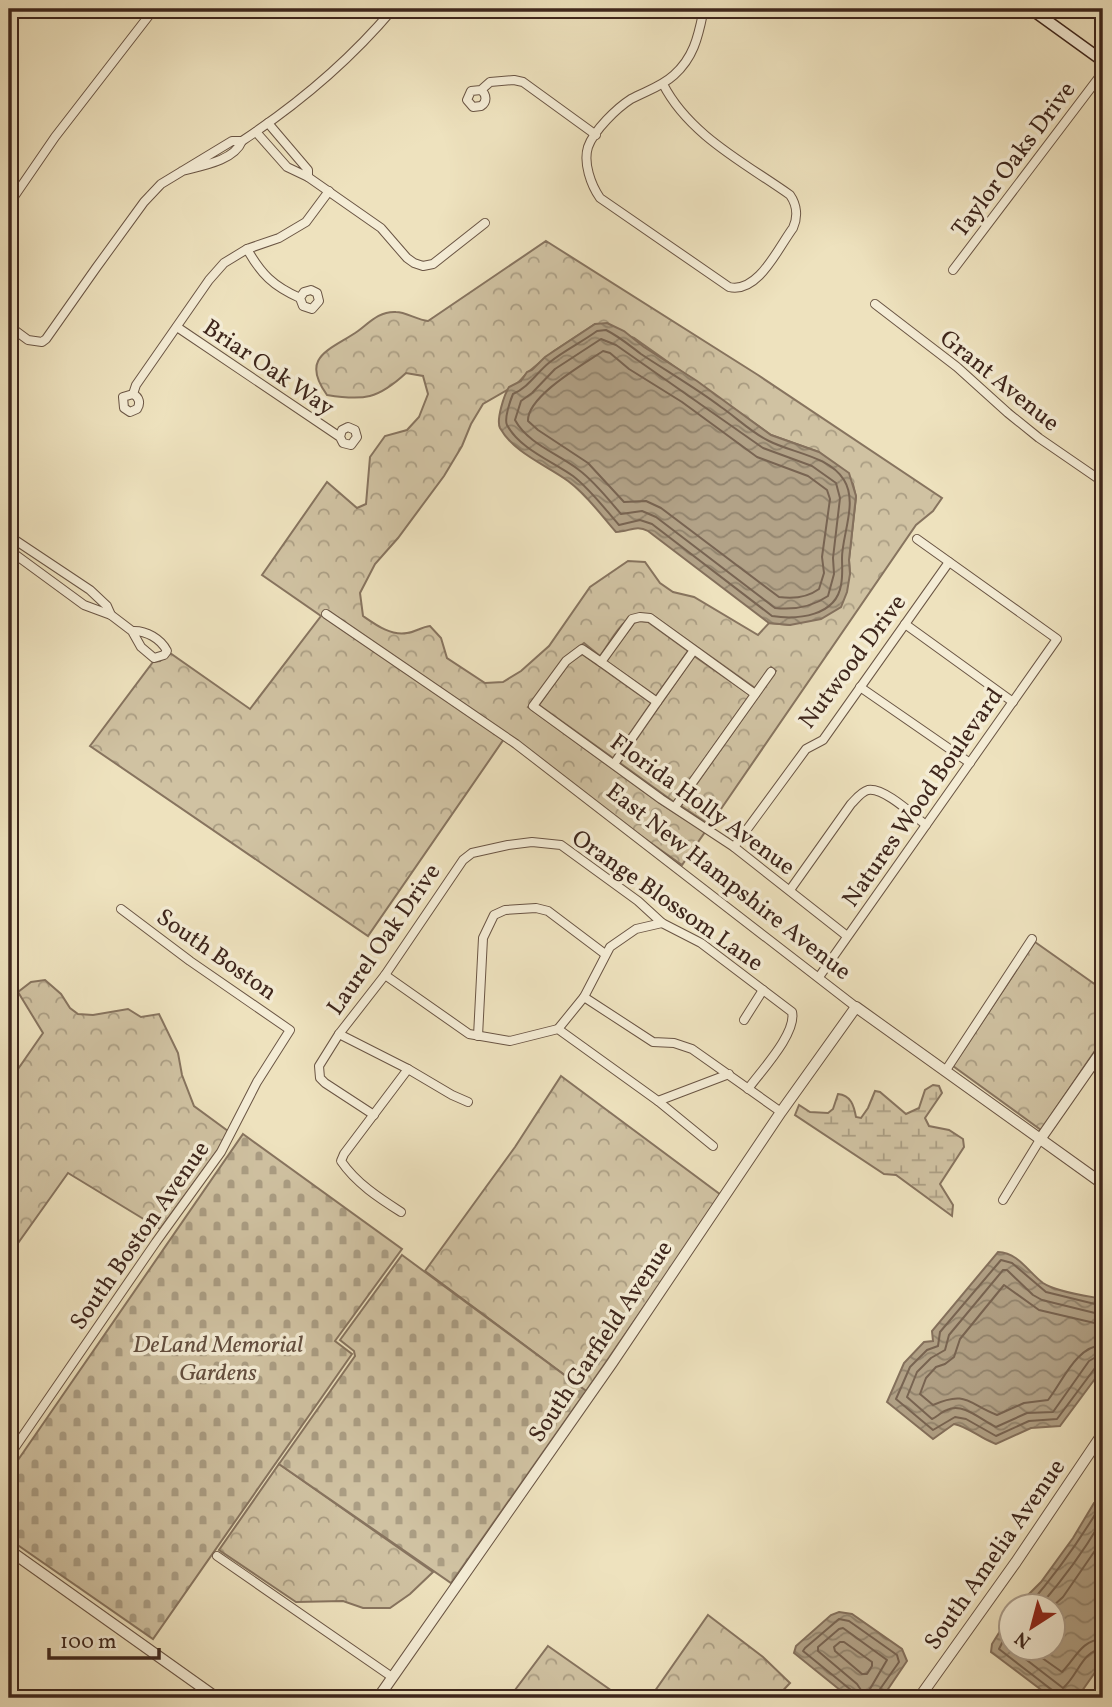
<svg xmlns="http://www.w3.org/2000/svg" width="1112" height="1707" viewBox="0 0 1112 1707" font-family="Vollkorn,serif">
<defs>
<pattern id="forest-crowns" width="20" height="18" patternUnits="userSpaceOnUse" patternTransform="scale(1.75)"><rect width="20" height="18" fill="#d0c2a2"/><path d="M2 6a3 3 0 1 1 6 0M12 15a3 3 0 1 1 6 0" fill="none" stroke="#aa9d83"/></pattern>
<pattern id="wetland-marsh" width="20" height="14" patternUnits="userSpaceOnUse" patternTransform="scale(1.75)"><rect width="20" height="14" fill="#d0c2a2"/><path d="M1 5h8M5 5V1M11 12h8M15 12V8" fill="none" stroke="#aa9d83"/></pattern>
<pattern id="cemetery-stones" width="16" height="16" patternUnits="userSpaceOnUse" patternTransform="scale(1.75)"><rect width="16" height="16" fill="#d0c2a2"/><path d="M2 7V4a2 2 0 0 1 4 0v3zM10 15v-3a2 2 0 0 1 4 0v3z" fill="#aa9d83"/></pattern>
<pattern id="water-waves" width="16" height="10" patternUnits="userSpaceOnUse" patternTransform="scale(1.75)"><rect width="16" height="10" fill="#b2a287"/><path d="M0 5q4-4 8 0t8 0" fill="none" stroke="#92846e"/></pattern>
</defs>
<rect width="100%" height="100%" fill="#eee2be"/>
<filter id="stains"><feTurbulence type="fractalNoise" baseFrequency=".00286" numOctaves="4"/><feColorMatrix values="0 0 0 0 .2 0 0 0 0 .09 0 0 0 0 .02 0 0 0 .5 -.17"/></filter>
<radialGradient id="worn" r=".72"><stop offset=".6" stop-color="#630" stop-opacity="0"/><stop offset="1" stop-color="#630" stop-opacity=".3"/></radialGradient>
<g fill="url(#forest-crowns)" stroke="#87745f" stroke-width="2" fill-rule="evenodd">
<path d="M546,241L758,375L942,498L933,511L916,525L710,825L681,806L776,671L771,667L755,688L652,615C624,609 615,636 600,656L584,643L564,658L528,707L658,802L705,832L682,865L504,739L368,936L90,746L153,662L160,661L170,653L250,709L321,616L262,575L327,482L357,508L366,504L370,457L385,436L407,430L419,417L428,394L423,376L406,373C378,399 364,401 327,395C299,356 331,350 358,331C369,323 379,311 396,312C406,312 417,320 428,321ZM595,324L634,338L771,435L819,452L853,484L856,497L849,560L850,574L790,625L769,623L758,635L694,597L673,592L660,583L645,562L628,561L590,587L549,646L521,671L503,682L485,683L447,658L441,638L430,626C421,627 416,632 407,633C391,636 376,625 363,616L360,593L375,564L398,538L444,476L462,446L471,424L483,404L516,385L527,373L554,351Z"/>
<polygon points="640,621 648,622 688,651 656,696 606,661 634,623"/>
<polygon points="582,654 651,703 613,758 539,705 568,664"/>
<polygon points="694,656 750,695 674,802 620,763"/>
<polygon points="1035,942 1103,990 1103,1039 1041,1130 953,1066"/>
<polygon points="45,980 61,994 70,1008 78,1014 93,1015 128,1009 141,1017 159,1014 178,1053 182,1075 194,1106 228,1131 218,1150 160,1229 68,1173 11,1253 9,1252 9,1082 43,1033 18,992 31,982"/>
<polygon points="561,1076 721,1195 586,1391 425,1271 515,1147"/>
<polygon points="279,1464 433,1572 410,1594 390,1608 363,1608 343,1601 296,1602 219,1550"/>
<polygon points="708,1615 763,1657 790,1683 776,1698 650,1698"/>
<polygon points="548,1646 622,1698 509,1698"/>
</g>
<path fill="url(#wetland-marsh)" stroke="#87745f" stroke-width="2" d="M933,1085L939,1086L942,1093L925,1118L929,1126L949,1130L963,1139L964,1147L940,1184L953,1205L952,1216L896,1175L884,1174L795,1115L799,1105L810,1112L828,1113L833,1109L838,1094C851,1095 854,1106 856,1117L861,1118L868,1108L875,1091L880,1092L906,1114L919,1108L925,1090Z"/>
<g fill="url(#cemetery-stones)" stroke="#87745f" stroke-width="2">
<polygon points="243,1134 402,1249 335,1341 352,1354 153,1639 9,1539 9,1473"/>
<polygon points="402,1255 586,1391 451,1583 279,1464 355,1356 354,1351 340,1340"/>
</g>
<g fill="url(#water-waves)" stroke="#84705c" stroke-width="2">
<path d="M607,323L624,331L644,347L697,381L771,435L819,452L849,473L856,496L849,560L850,574L847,592L841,607L821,619L790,625L769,623L648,531C636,524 629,532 616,532C601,515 587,495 568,481C546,465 514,453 500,428C496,420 504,395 509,387L521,381L527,372L532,370L545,357L595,324Z"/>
<path d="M998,1252C1019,1253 1028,1272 1043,1283C1056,1292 1088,1296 1103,1299V1368L1060,1426L1031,1428L996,1444C981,1439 969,1427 954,1424L933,1439L887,1402L904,1363L924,1342L933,1341L932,1331Z"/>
<polygon points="1103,1498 1103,1661 1077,1698 1052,1698 995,1655 991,1652 992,1644 1010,1615 1010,1648 1052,1648 1052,1606 1018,1605 1041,1582 1073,1538 1094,1503"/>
<polygon points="839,1612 852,1614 902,1649 907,1661 882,1698 850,1698 794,1653 796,1646 831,1615"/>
</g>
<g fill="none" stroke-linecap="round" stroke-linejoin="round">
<g stroke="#786452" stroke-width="2">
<path d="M606,330C620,337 629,345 641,354C668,372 696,388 721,407C737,418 752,433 769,441C792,453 829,456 844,480C858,502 842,535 842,558C842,568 843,575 841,585C836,616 798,620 772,616L652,524L640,520L619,525C604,508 591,490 573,476C552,461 520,449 507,425C504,419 510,401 513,394C529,387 537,372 550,362C565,350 582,342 597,331Z"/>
<path d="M601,339L616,345L763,448L812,466L836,483L840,498L833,558L834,574L828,596C812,607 794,610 775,608L656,517L642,511L621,514C608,499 595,482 579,470C559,454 528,444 515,420L521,401L532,393L555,369Z"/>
<path d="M603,351L610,353L629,369L682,402L757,457L808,476L827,490L830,499L822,557L824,573L819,589C808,597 793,599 779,597L661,508L646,501L624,502L588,463L538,430L528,421C527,396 584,364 603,351Z"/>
<polyline points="1103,1306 1046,1292 1012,1263 1001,1260 940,1332 938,1346 927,1350 910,1367 896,1399 933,1430 955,1417 966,1419 996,1436 1029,1421 1057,1419 1095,1368 1103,1365"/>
<path d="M1103,1315L1042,1300L1033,1295L1007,1270H1003L949,1335L945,1350L931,1358L917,1372L907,1397L932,1419C937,1417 941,1412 947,1410C964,1402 982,1421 996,1427L1027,1413L1053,1412L1089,1361L1096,1357L1103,1356"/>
<path d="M1103,1325L1039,1310L1004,1285L960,1339L954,1357L945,1364L936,1367L926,1378L920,1394L933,1405C967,1390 968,1404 997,1415L1024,1403L1048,1400C1063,1381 1076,1346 1103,1345"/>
<path d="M1028,1606C1055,1575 1078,1543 1099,1508L1103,1506"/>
<path d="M1040,1606C1064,1578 1085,1550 1103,1518"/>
<polyline points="1052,1607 1063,1597 1103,1539"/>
<polyline points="1010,1627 999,1649 1052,1690 1055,1698"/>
<polygon points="843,1628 887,1660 867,1694 863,1693 857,1684 818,1651 818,1647 839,1629"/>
<polygon points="840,1642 844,1642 872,1662 872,1666 867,1674 862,1674 835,1651 834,1647"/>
<path d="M1011,1648L1063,1688C1078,1676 1082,1650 1103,1649"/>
<path d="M1028,1648L1062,1672C1076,1658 1081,1640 1103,1639"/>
<polyline points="854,1698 851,1690 803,1651 805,1648 839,1619 849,1621 897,1655 899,1662 878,1692 877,1698"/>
</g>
<g stroke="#6a5544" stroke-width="10">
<g id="minor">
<path d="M675,9C708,16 740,13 773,9"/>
<path d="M663,84C689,135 745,163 790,195C797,205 798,217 793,228C778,248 758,294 729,287L600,198C591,185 583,163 588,147C594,130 617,108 631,99C646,91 661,87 674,75C693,58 698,38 703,13"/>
<path d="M481,90C487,95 487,102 481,106L473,107L467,100L471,91L481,90L490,82L514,80L523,82L596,135"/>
<polyline points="256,132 287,167 308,177 308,170 268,123"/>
<path d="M242,141C298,104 350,60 393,9"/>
<polyline points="308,177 381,228 407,258 414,263 423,266 433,264 485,223"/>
<polyline points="9,204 55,137 154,9"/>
<path d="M247,249C261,274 273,286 300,298L303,306L312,309L319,301L317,293L311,290L304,292L300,298"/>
<polyline points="953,270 1103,72"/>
<polyline points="875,304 957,367 1008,413 1039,438 1103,482"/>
<path d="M9,326L28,340L42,342L46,339L96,268L144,202L161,184L232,141H242C234,161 201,166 182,171"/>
<polyline points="177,327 340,437 343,443 351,445 357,437 355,430 348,427 342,430 340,437"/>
<path d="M133,394C139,397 141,403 137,409L130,412L124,408L123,397L133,394L136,385L209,280L224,263L247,249L279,238L306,222L329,191"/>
<polyline points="9,536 90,590 107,606 111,615"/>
<path d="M9,550L84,605L111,615L132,631L141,647L154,658L164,655L167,651C161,639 146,630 132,631"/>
<polyline points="326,614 516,744 856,1007"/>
<polyline points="905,624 1013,702"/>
<polyline points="694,650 657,702 601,662 632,619 640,617 650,618 755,694"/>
<polyline points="601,662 582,649 566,661 533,706 661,799 734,847 847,936"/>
<polyline points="860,687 970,763"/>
<polyline points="614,764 657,702"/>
<polyline points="675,807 771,672"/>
<polyline points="734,847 806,749 823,740 949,562"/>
<path d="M790,890L851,804C856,799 861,792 868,790C884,787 914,816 926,825"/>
<polyline points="385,975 469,1034 510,1041 558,1029 658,1101 729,1074"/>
<polyline points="819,977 1057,639 917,539"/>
<polyline points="584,997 653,1042 674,1043 692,1049 781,1112"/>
<polyline points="744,1020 763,990"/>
<polyline points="558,1029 584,997 610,947 636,929 662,923"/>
<polyline points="339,1034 408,1069"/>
<polyline points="478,1036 483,938 494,915 505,910 536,908 548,911 605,954"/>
<polyline points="946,1070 1032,939"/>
<polyline points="658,1101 713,1146"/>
<path d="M374,1115L325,1083L320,1078L319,1066L339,1034L385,975L463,860L472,853L508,845L532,842L561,845L638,901L662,923L701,943L792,1012C797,1033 761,1071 748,1089"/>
<polyline points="1003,1200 1041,1138"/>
<path d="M401,1212C379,1198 356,1183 341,1161L344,1154L408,1069L452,1095L468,1102"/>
<polyline points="9,1456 156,1242 221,1152 257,1082 290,1030 190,961 121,909"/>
<polyline points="217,1556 392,1677"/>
</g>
</g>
<g stroke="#6a5544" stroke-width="12">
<g id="tertiary">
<polyline points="1041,1138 1103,1049"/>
<polyline points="9,1550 217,1698"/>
<polyline points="378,1698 612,1363 781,1112 856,1007 1103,1184"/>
<polyline points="919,1698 1016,1562 1103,1433"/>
</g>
</g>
<g stroke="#3e261c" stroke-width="13">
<polyline id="secondary" points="1031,9 1103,61"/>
</g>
<use href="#minor" stroke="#f4ecd5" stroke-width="8"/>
<use href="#tertiary" stroke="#f4ecd5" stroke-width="10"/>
<use href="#secondary" stroke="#f4ecd5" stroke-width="10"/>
</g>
<g text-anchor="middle" stroke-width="7" stroke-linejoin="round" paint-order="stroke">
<g font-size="24" fill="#3e261c" stroke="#f4ecd5">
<text transform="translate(1013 159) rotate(-53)" y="8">Taylor Oaks Drive</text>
<text transform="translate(269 367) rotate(34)" y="8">Briar Oak Way</text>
<text transform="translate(1000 380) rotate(39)" y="8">Grant Avenue</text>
<text transform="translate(852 661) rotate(-53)" y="8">Nutwood Drive</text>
<text transform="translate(922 797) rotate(-55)" y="8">Natures Wood Boulevard</text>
<text transform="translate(703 804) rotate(36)" y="8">Florida Holly Avenue</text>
<text transform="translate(729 881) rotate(38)" y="8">East New Hampshire Avenue</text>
<text transform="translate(668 900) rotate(35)" y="8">Orange Blossom Lane</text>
<text transform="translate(383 939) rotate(-55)" y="8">Laurel Oak Drive</text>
<text transform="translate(217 954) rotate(35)" y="8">South Boston</text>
<text transform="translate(139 1235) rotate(-55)" y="8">South Boston Avenue</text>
<text transform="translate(600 1341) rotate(-56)" y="8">South Garfield Avenue</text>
<text transform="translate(994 1554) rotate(-55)" y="8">South Amelia Avenue</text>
</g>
<g font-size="24" font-style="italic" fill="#624d3e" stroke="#f4ecd5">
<text x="218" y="1352">DeLand Memorial<tspan x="218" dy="28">Gardens</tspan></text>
</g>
</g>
<rect width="1112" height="1707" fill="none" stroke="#eee2be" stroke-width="35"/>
<rect x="10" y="10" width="1091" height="1686" fill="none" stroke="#3e261c" stroke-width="3.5"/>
<rect x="18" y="18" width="1077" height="1672" fill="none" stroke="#3e261c" stroke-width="2"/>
<g transform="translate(1032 1627) rotate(216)"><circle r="33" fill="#f4ecd5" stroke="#ab9d8b" stroke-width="2"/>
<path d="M0-5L12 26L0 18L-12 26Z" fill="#8f2418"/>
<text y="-10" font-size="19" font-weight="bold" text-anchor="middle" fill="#3e261c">N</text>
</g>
<path d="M49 1648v10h110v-10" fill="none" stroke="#3e261c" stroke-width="3.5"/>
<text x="60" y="1648" font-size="21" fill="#3e261c" stroke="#f4ecd5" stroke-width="5" paint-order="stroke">100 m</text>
<rect width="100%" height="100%" filter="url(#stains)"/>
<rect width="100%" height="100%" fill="url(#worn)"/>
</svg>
